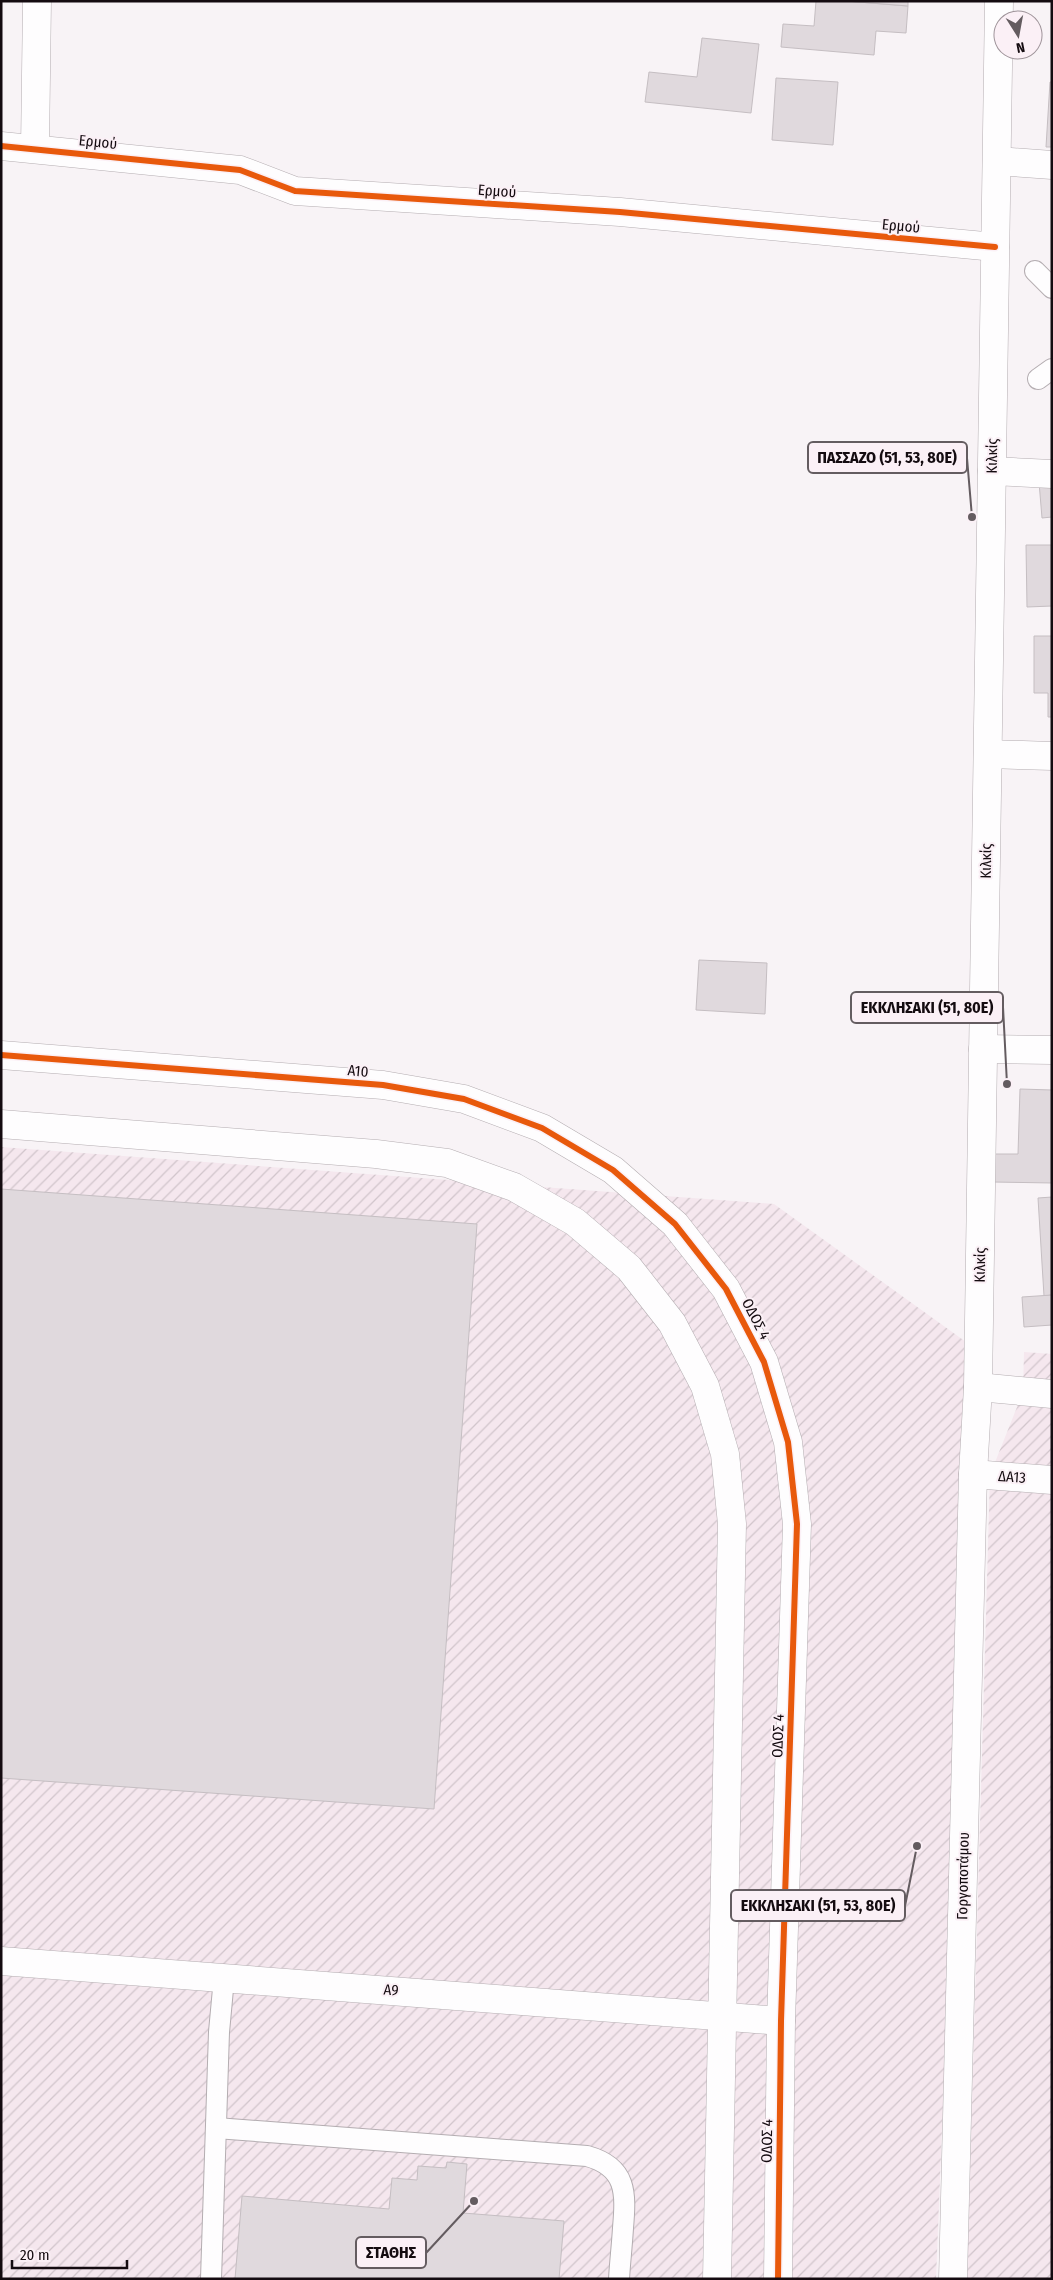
<svg xmlns="http://www.w3.org/2000/svg" width="1053" height="2280" viewBox="0 0 1053 2280" font-family="'Fira Sans Condensed',sans-serif">
<defs>
<pattern id="industrial-furrows" width="10" height="10" patternUnits="userSpaceOnUse" patternTransform="scale(1.25)"><rect width="10" height="10" fill="#f5e7ee"/><path d="M-1 1l2-2M0 10L10 0M9 11l2-2" fill="none" stroke="#d1c5cb"/></pattern>
</defs>
<rect width="100%" height="100%" fill="#f8f3f6"/>
<g fill="url(#industrial-furrows)">
<polygon points="1,1147 774,1204 973,1347 936,2279 1,2279"/>
<polygon points="1024,1352 1052,1354 1052,2279 967,2279 990,1475 1023,1392"/>
</g>
<g fill="#e0d9dd" stroke="#c5bec2">
<polygon points="816,1 846,1 908,6 906,33 876,31 874,55 781,47 783,24 814,26"/>
<polygon points="846,1 908,1 908,6"/>
<polygon points="702,38 759,44 751,113 645,102 649,72 697,77"/>
<polygon points="776,78 838,82 833,145 772,140"/>
<polygon points="1050,82 1052,82 1052,147 1046,147"/>
<polygon points="1052,481 1052,517 1042,518 1039,482"/>
<polygon points="1026,545 1052,545 1052,606 1027,607"/>
<polygon points="1034,636 1052,636 1052,717 1048,717 1048,693 1034,693"/>
<polygon points="699,960 767,963 765,1014 696,1010"/>
<polygon points="1020,1089 1052,1090 1052,1183 993,1182 994,1154 1018,1154"/>
<polygon points="1,1189 477,1224 434,1809 1,1778"/>
<polygon points="1052,1197 1052,1295 1044,1296 1038,1198"/>
<polygon points="1052,1295 1052,1325 1024,1327 1022,1297"/>
<polygon points="447,2162 467,2164 463,2213 564,2221 559,2279 235,2279 242,2196 389,2209 392,2178 417,2180 418,2166 446,2168"/>
</g>
<g fill="none" stroke-linecap="round" stroke-linejoin="round">
<g stroke="#b4adb1" stroke-width="22">
<g id="service">
<polyline points="1035,271 1052,288"/>
<polyline points="1038,379 1052,369"/>
<path d="M216,2128L587,2156C627,2167 626,2193 623,2228C622,2245 620,2262 619,2279"/>
<polyline points="211,2279 219,2032 224,1978"/>
</g>
</g>
<g stroke="#b4adb1" stroke-width="29">
<g id="minor">
<polyline points="1,146 240,170 295,191 620,212 995,247"/>
<polyline points="35,148 37,1"/>
<polyline points="997,161 1052,165"/>
<polyline points="992,471 1052,474"/>
<polyline points="988,754 1052,756"/>
<polyline points="983,1049 1052,1050"/>
<polyline points="1,1055 383,1085 464,1099 542,1128 613,1170 675,1224 726,1289 764,1362 788,1442 797,1524 781,2021 778,2279"/>
<polyline points="1,1124 376,1154 447,1163 514,1187 575,1222 629,1268 672,1323 705,1386 725,1454 732,1524 717,2279"/>
<polyline points="1,1961 781,2021"/>
</g>
</g>
<g stroke="#b4adb1" stroke-width="29">
<g id="tertiary">
<polyline points="978,1387 1052,1394"/>
<polyline points="973,1474 1052,1480"/>
</g>
</g>
<g stroke="#b4adb1" stroke-width="29">
<polyline id="secondary" points="953,2279 973,1474 978,1387 999,1"/>
</g>
<use href="#service" stroke="#fefdfe" stroke-width="20"/>
<use href="#minor" stroke="#fefdfe" stroke-width="28"/>
<use href="#tertiary" stroke="#fefdfe" stroke-width="28"/>
<use href="#secondary" stroke="#fefdfe" stroke-width="28"/>
<g stroke="#fbf0f6" stroke-width="9">
<g id="cycleway">
<polyline points="1,146 240,170 295,191 620,212 995,247"/>
<polyline points="1,1055 383,1085 464,1099 542,1128 613,1170 675,1224 726,1289 764,1362 788,1442 797,1524 781,2021 778,2279"/>
</g>
</g>
<use href="#cycleway" stroke="#e8590c" stroke-width="6"/>
</g>
<g text-anchor="middle" stroke-width="4" stroke-linejoin="round" paint-order="stroke">
<g font-size="15" fill="#140b10" stroke="#fbf0f6">
<text transform="translate(98 142) rotate(6)" y="5">Ερμού</text>
<text transform="translate(497 191) rotate(4)" y="5">Ερμού</text>
<text transform="translate(901 226) rotate(5)" y="5">Ερμού</text>
<text transform="translate(992 456) rotate(-89)" y="5">Κιλκίς</text>
<text transform="translate(986 861) rotate(-89)" y="5">Κιλκίς</text>
<text transform="translate(358 1071) rotate(5)" y="5">Α10</text>
<text transform="translate(980 1265) rotate(-89)" y="5">Κιλκίς</text>
<text transform="translate(756 1319) rotate(63)" y="5">ΟΔΟΣ 4</text>
<text transform="translate(1012 1477) rotate(4)" y="5">ΔΑ13</text>
<text transform="translate(778 1736) rotate(-88)" y="5">ΟΔΟΣ 4</text>
<text transform="translate(963 1876) rotate(-89)" y="5">Γοργοποτάμου</text>
<text transform="translate(391 1990) rotate(4)" y="5">Α9</text>
<text transform="translate(767 2141) rotate(-89)" y="5">ΟΔΟΣ 4</text>
</g>
</g>
<path fill="none" stroke="#645c60" stroke-width="2" d="M972 517L967 458M1007 1084L1003 1007M917 1846L905 1906M474 2201L426 2253"/>
<g fill="#645c60" stroke="#fbf0f6" stroke-width="2">
<circle cx="972" cy="517" r="5"/>
<circle cx="1007" cy="1084" r="5"/>
<circle cx="917" cy="1846" r="5"/>
<circle cx="474" cy="2201" r="5"/>
</g>
<g fill="#fbf0f6" stroke="#645c60" stroke-width="2">
<rect x="808" y="442" width="159" height="31" rx="5"/>
<rect x="851" y="992" width="152" height="31" rx="5"/>
<rect x="731" y="1890" width="174" height="31" rx="5"/>
<rect x="356" y="2237" width="70" height="31" rx="5"/>
</g>
<g font-size="16" text-anchor="middle" font-weight="bold" fill="#140b10">
<text x="887" y="463">ΠΑΣΣΑΖΟ (51, 53, 80Ε)</text>
<text x="927" y="1013">ΕΚΚΛΗΣΑΚΙ (51, 80Ε)</text>
<text x="818" y="1911">ΕΚΚΛΗΣΑΚΙ (51, 53, 80Ε)</text>
<text x="391" y="2258">ΣΤΑΘΗΣ</text>
</g>
<rect width="1053" height="2280" fill="none" stroke="#140b10" stroke-width="5"/>
<g transform="translate(1018 35) rotate(169)"><circle r="24" fill="#fbf0f6" stroke="#9f949a"/>
<path d="M0-4L9 19L0 12L-9 19Z" fill="#645c60"/>
<text y="-8" font-size="14" font-weight="bold" text-anchor="middle" fill="#140b10">N</text>
</g>
<path d="M12 2260v8h115v-8" fill="none" stroke="#140b10" stroke-width="2.5"/>
<text x="20" y="2260" font-size="15" fill="#140b10" stroke="#fbf0f6" stroke-width="4" paint-order="stroke">20 m</text>
</svg>
